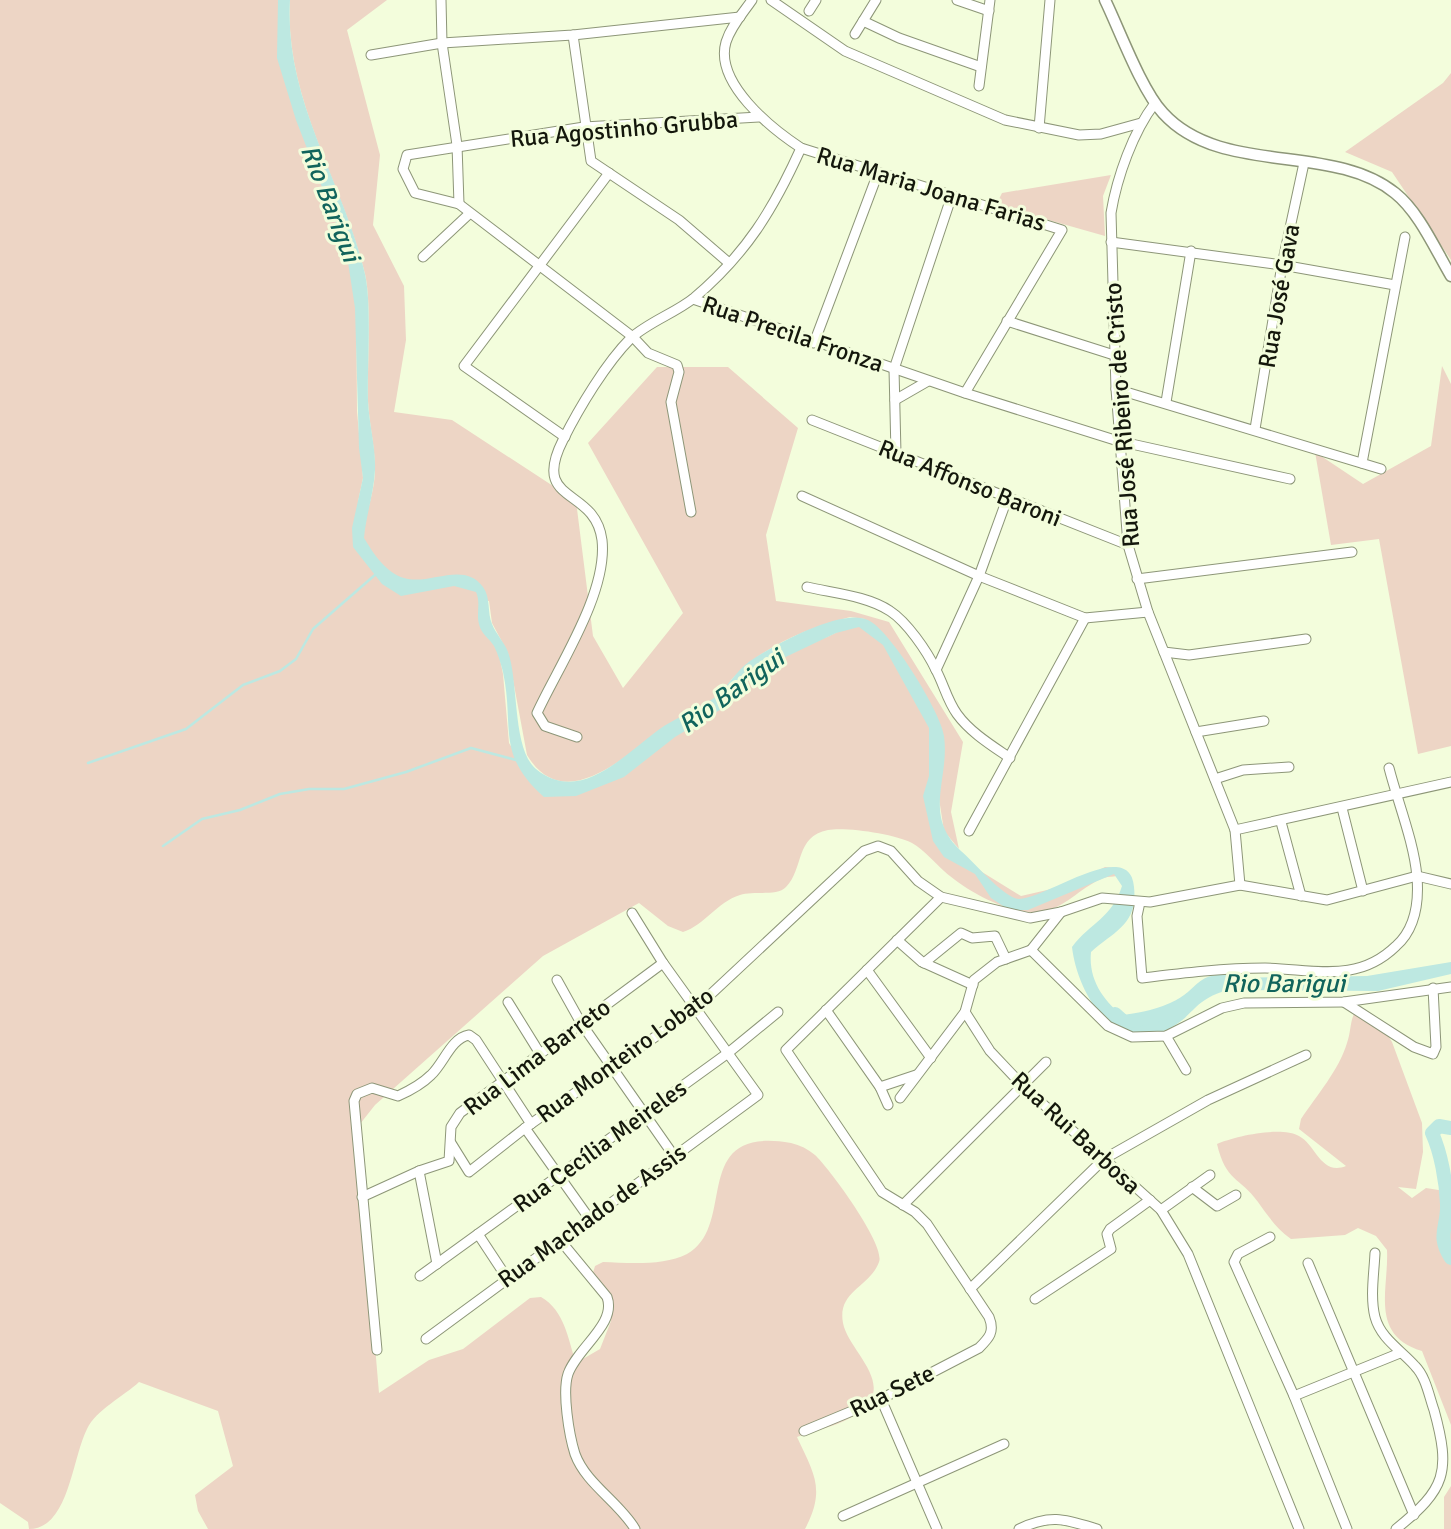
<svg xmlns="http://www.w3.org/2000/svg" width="1451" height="1529" viewBox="0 0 1451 1529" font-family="Signika,sans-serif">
<rect width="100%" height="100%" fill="#f3fddc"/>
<g fill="#edd5c5" fill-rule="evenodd">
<path d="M0,0H280L284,59L340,219L356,278L357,411L363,478L358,502L364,532C366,511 375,491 375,469C375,447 369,423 368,401C367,366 372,305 365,274C342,180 284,99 290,0H387L347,30L380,155L373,225L404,286L406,340L394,412L452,420L576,501L593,636L623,688L683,613L588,443L657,367H728L798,428L766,535L776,601L851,611L889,622L963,742L951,812L959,849L944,831L938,792L941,772L930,826L982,872L1021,896L1069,885L1105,867L1121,868L1126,873C1117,878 1110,875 1101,879C1080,888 1064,909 1041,912C1011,916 966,891 944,871C934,862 924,850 912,843C895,834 847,827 828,830C795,836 804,869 786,887C777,897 753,890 740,895C717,902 705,925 683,932L668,926L639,903L543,956L375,1105L360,1124L359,1158L379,1393L429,1360L463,1349L530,1298L541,1297C565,1311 568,1339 576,1363L600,1349L611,1321L592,1276L595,1266L603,1262C628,1263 664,1266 687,1254C739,1225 687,1125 791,1143C800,1145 808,1149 815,1155C829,1168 886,1245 879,1262C870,1287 837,1291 843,1323C847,1346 884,1375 871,1399C859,1422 819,1429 797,1437C814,1474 826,1489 805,1529H208L198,1511L195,1495L233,1466L218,1411L139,1382C124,1396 96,1410 87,1429C72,1458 69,1529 29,1529L28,1522L0,1503ZM480,601H489L492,623L508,653L527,755C570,826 643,735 687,714L590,784L541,794L509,743L503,674L498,649ZM850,617L865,619L827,637L769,656L728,684C757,648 805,629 850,617Z"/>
<polygon points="1451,73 1451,260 1392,172 1345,152 1443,83"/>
<polygon points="1111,175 1103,196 1105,236 996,205 1002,193"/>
<polygon points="1442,366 1451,384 1451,746 1418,754 1379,539 1331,545 1315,452 1363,484 1431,446"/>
<path d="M1359,1007L1382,1026L1392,1042L1422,1123L1423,1152L1416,1189L1398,1187L1412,1198L1426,1188L1451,1192V1425L1422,1351C1369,1335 1389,1289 1387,1250L1376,1236L1358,1228L1345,1235L1291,1239C1276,1228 1268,1216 1258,1202C1239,1176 1226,1182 1217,1144C1235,1136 1281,1126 1299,1136C1316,1145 1321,1176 1346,1166L1299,1129L1301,1119C1317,1095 1339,1070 1347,1043C1352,1029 1349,1017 1359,1007Z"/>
<polygon points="1451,1486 1451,1529 1444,1529 1444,1497"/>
</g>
<path fill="#bde8e1" d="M278,0H290C284,100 343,180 365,274C372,306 367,366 368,401C369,424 376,448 375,470C374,493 366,515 364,538C373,553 386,573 404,578C429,586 464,560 483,587C491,598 487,612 492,624C496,634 504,642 508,652C519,682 512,749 536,769C582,807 628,750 664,726C680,716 699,709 714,698C727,688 736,671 750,661C772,646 842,607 868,620C890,630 941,712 944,736C950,779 922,815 961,851C974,862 1005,899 1019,899C1046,899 1130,836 1134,887C1138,925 1114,931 1091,952C1088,982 1106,1004 1129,1021L1152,1020L1181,1010L1205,985L1228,978L1367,976L1451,962V974L1378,991L1229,990C1192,999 1194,1018 1166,1030C1112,1054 1077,991 1072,947C1091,922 1112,918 1122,886L1114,874L1028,910H1009L991,898L975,874L944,857L933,841L923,796L929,776V728L883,645L859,627L836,633L773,663L740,687L723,708L675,737L624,777L576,796L544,797C495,753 515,728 503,672C501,664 498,654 494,646C489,638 481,634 479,624C476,613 481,603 476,592L454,586L401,596L382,584L353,547L352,528L363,478L359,448L355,308L346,249L296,120L277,58Z"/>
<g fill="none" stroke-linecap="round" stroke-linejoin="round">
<g stroke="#bde8e1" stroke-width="2.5">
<polyline points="88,763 186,729 243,685 280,671 296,659 313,629 376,574"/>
<polyline points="163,846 202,819 240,810 280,794 309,789 344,789 406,772 471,748 516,760"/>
</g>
<g stroke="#bde8e1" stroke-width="14">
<path d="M1115,1014L1124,1022C1143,1019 1161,1016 1178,1007C1206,993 1197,978 1237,982"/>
<path d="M1451,1128L1439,1126L1432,1133C1441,1153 1446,1181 1447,1204C1448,1227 1436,1235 1451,1258"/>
</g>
<g stroke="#8d9678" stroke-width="11">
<g id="minor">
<polyline points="441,0 442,43 457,145 459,204"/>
<path d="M752,0C743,13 731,26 726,42C714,83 772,129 801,148L1062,230L965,393"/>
<polyline points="771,0 845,51 1005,120 1079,135 1101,134 1141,123"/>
<polyline points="957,0 989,11"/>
<polyline points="809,11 816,0"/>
<polyline points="863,21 899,38 981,67"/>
<polyline points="855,34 876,0"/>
<polyline points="573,35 591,161 679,220 729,263"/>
<polyline points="371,55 442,43 573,35 740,17"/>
<polyline points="979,86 990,0"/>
<path d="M1155,103C1133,132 1117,177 1111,213L1116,389L1128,545L1148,612L1235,830L1240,885"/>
<polyline points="1039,128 1050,0"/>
<polyline points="1111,242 1282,265 1395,285"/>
<polyline points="423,257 469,214"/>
<polyline points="693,299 965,393 1118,441 1290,479"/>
<polyline points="1007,321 1114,355"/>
<polyline points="814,343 878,173"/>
<polyline points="1116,389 1381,469"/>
<polyline points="895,400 928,381"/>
<polyline points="1166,402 1191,251"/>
<polyline points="812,420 1128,545"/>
<polyline points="1255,429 1282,265 1304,163"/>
<polyline points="565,437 464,366 609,173"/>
<polyline points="896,454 894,369 951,198"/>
<polyline points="1362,463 1405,237"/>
<polyline points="802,496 979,576 1085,618 1148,612"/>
<polyline points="691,512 671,402 679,372 677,365 648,353 633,337 459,204 415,193 403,169 407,155 584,127 759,117"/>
<polyline points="1137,579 1352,552"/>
<path d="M807,587C833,593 868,596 890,611C907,622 927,651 936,670C944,685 947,700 957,714C970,732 991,745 1010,758"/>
<polyline points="1164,652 1189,655 1306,639"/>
<polyline points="936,670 979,576 1007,499"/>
<polyline points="1196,732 1264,721"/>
<path d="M577,737L545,726L537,713C558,667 608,593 602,540C595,486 530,505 563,440C579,408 606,363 631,338C649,322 675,313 694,298C746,254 773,210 801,148"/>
<polyline points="1215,779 1243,770 1289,767"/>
<polyline points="1342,808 1363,891"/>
<polyline points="1281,822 1301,896"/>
<polyline points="1235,830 1451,782"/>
<polyline points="969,831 1085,618"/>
<path d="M1140,902L1137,916L1142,978C1183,973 1224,968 1265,968C1314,969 1357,984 1396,946C1415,929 1419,902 1417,877C1414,842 1398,803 1389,768"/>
<polyline points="1061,912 1031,950 1108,1026 1132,1037 1166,1036 1222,1008 1244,1003 1344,1002 1451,987"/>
<polyline points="897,940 922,962 973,985"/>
<polyline points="924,963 961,933 972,938 995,936 1006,959"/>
<polyline points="867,970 931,1058"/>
<polyline points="557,980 581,1023 674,1156"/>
<polyline points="508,1002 539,1052"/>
<polyline points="1344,1002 1414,1047 1433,1054 1436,1047 1433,988"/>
<polyline points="826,1010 880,1087 888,1105"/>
<polyline points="965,1012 990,1051 1024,1087 1161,1210 1188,1254 1299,1529"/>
<polyline points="1166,1036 1186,1070"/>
<polyline points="880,1087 916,1075"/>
<polyline points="900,1098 965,1012 974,980 997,962 1031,950"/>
<polyline points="525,1128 589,1218"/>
<polyline points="451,1143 469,1172 525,1128 695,1009 864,851 878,846 891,851 918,881 941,897 1030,918 1061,912 1102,898 1150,902 1240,885 1327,900 1417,876 1451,884"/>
<polyline points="419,1171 437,1264"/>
<polyline points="1192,1187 1217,1206 1236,1195"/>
<polyline points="362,1197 419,1171 449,1161 451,1127 460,1113 663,963"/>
<polyline points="903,1205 1046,1062"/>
<polyline points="1161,1210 1210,1175"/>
<polyline points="478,1234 507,1278"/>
<polyline points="1270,1237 1238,1254 1234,1262 1294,1396 1347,1529"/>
<path d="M560,1240L607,1297C617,1324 577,1348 568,1374C562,1392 569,1435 575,1454C586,1484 619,1502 635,1529"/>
<path d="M1375,1253C1374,1274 1370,1297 1375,1317C1381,1339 1401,1350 1415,1366C1426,1377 1429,1396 1434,1410C1451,1472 1446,1489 1396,1529"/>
<polyline points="1308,1263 1414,1515"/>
<polyline points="420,1276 728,1053 778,1012"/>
<polyline points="970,1289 1104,1159 1208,1100 1306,1055"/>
<polyline points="1035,1299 1111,1249 1107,1234 1110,1229 1150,1200"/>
<polyline points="426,1339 758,1095 663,963 632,913"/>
<path d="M377,1350L354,1101L357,1094L372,1088L398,1096C409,1091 422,1084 431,1075C444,1063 451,1038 469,1035L476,1040L531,1124"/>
<polyline points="1294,1396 1400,1353"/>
<polyline points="881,1399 937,1529"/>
<path d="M804,1431L881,1399L979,1348C989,1338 995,1332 989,1317L927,1224L915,1212L882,1192L786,1050L941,897"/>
<polyline points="843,1516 1004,1444"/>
<path d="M1019,1529C1051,1514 1064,1519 1097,1529"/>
</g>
</g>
<g stroke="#8d9678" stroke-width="13">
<path id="major" d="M1105,0C1120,31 1141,89 1163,113C1221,177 1332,142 1395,193C1419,212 1435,249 1451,276"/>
</g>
<use href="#minor" stroke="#fff" stroke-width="9"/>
<use href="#major" stroke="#fff" stroke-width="10"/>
</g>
<g text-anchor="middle" stroke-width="6" stroke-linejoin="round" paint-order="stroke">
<g font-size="24" fill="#14170c" stroke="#f3fddc">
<text transform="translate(624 129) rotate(-5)" y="8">Rua Agostinho Grubba</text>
<text transform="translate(931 189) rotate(17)" y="8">Rua Maria Joana Farias</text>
<text transform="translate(1279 296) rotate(-80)" y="8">Rua José Gava</text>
<text transform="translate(793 334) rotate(19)" y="8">Rua Precila Fronza</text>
<text transform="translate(1122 415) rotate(-94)" y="8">Rua José Ribeiro de Cristo</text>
<text transform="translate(970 483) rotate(22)" y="8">Rua Affonso Baroni</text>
<text transform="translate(625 1055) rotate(-36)" y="8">Rua Monteiro Lobato</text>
<text transform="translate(537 1057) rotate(-37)" y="8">Rua Lima Barreto</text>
<text transform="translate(1076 1133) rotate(43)" y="8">Rua Rui Barbosa</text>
<text transform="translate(600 1146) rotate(-36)" y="8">Rua Cecília Meireles</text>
<text transform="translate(592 1216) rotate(-36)" y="8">Rua Machado de Assis</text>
<text transform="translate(892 1391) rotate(-26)" y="8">Rua Sete</text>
</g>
<g font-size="26" font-style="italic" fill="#11645c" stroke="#f3fddc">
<text transform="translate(331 203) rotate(69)" y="9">Rio Barigui</text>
<text transform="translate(731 691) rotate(-36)" y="9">Rio Barigui</text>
<text x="1284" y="992">Rio Barigui</text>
</g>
</g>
</svg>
